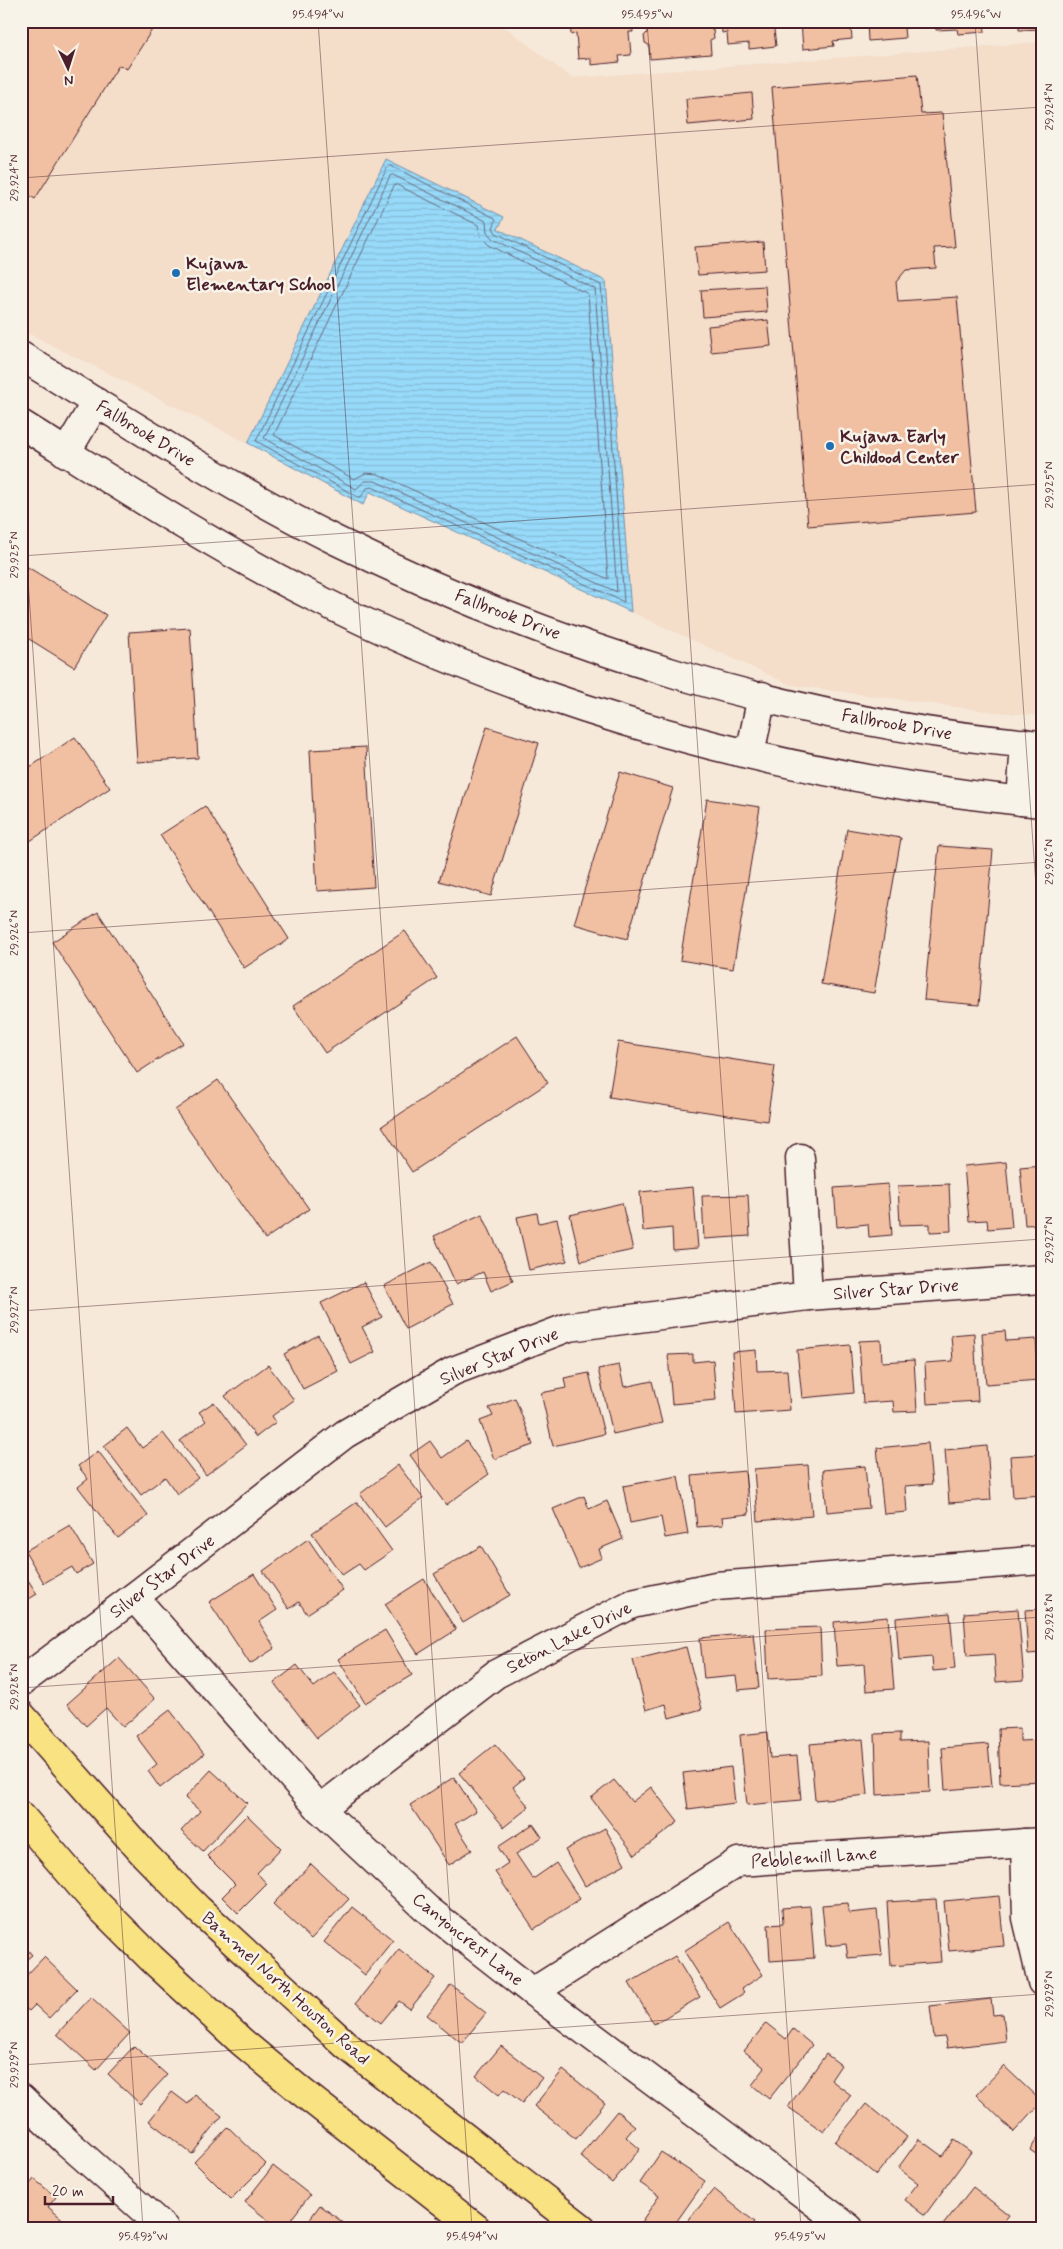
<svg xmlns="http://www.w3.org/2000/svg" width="1063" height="2249" viewBox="0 0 1063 2249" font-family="Mynerve,sans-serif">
<defs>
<pattern id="water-rules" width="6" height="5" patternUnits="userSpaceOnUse" patternTransform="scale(1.25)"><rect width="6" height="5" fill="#97daf9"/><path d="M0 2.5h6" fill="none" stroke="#84bbd6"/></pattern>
</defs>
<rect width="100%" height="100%" fill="#f6e9da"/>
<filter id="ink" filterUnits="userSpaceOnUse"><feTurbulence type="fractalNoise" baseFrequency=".02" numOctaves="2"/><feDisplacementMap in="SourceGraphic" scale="10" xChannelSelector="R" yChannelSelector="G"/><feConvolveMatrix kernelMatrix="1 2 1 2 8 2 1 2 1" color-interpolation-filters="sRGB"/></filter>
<g filter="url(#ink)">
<polygon fill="#f4ddc9" points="21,21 497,21 572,78 1042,42 1042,716 986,711 791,685 631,612 606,281 497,228 503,217 386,159 248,443 21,330"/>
<polygon fill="url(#water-rules)" stroke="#788fa7" points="386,159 504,217 498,229 606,281 631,612 370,492 363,505 248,443"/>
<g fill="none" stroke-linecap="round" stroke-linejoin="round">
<g stroke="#696a7d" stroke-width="1">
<polygon points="391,166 495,218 496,220 493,228 496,233 601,285 624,602 372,487 367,488 361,497 358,497 256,441 387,168"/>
<polygon points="393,175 486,221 487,232 493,239 595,289 617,592 375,481 365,481 356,489 264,438 390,176"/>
<polygon points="397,185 478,225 481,237 489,245 588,294 608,579 378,474 366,473 354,479 274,435 394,186"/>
</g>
</g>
<g fill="#f1c0a2" stroke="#4a1f2b">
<polygon points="21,21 149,21 155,25 127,69 119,65 35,199 21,190"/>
<polygon points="570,21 632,21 633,32 629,32 631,55 619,56 620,62 591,65 591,58 578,59 576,33 571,35"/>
<polygon points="646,21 708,21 709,27 713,30 714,38 710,40 711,54 650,59 649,45 645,43 644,36 647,33"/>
<polygon points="721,21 773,21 776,46 749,49 749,43 728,45 727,32 722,33"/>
<polygon points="795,21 857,21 857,27 851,27 852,39 833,41 834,46 803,49 801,22"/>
<polygon points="867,21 915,21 916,27 904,28 905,38 868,41"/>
<polygon points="935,21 984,21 985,32 958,34 957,29 936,30"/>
<polygon points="1007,21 1042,21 1042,29 1019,30 1019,24 1007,25"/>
<polygon points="917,75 921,114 942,113 955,247 934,248 936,268 906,270 896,282 898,301 957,297 976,512 808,526 772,87"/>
<polygon points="752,93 754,119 688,125 686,99"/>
<polygon points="763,242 765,270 698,275 695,247"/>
<polygon points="765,286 767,312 703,317 701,290"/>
<polygon points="768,320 771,346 711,352 708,326"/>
<polygon points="21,563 106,615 74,667 21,634"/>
<polygon points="190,628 198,758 137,762 129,632"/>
<polygon points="487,727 539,743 491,896 439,881"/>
<polygon points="75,737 110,788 21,847 21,773"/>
<polygon points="366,747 374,887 317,891 310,750"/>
<polygon points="620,772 673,788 627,939 574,924"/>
<polygon points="707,799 760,807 733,969 680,960"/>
<polygon points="205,806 289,939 244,968 160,835"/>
<polygon points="847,829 901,838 874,993 821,984"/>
<polygon points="939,846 993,850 979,1005 924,1000"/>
<polygon points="98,912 183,1043 137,1073 52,942"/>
<polygon points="405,931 437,978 325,1053 293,1006"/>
<polygon points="517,1036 548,1083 412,1172 382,1126"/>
<polygon points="618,1042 775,1066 767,1121 609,1097"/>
<polygon points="218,1080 309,1209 265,1239 175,1110"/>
<polygon points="1006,1162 1012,1227 988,1229 987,1220 969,1221 964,1166"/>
<polygon points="1042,1165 1042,1224 1025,1225 1020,1167"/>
<polygon points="888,1184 892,1235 869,1237 868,1224 837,1227 834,1188"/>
<polygon points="949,1184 951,1231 930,1232 930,1224 900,1225 898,1186"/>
<polygon points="693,1187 698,1248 673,1250 672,1228 643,1231 640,1192"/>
<polygon points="748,1195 750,1236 704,1239 702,1196"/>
<polygon points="622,1203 633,1250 581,1261 570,1215"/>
<polygon points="537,1213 539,1223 557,1219 567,1261 529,1270 517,1217"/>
<polygon points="482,1214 513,1281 491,1291 483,1272 456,1284 434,1236"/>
<polygon points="431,1262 453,1304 406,1329 384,1286"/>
<polygon points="364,1282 382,1317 362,1327 375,1352 351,1364 321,1303"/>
<polygon points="1005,1331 1006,1341 1036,1339 1039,1380 986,1384 982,1333"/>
<polygon points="974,1333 978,1401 927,1404 925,1363 953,1361 951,1335"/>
<polygon points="318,1335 338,1371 303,1389 284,1354"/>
<polygon points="881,1340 882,1362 914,1360 917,1411 894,1412 893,1401 863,1403 859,1341"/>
<polygon points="850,1345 854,1393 802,1398 797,1350"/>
<polygon points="756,1350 757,1371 787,1370 790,1410 736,1414 732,1352"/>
<polygon points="693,1354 693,1362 713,1360 716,1400 672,1404 668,1355"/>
<polygon points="268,1365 294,1400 272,1416 276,1422 256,1437 225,1396"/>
<polygon points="619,1365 624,1387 652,1381 662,1423 613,1434 598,1369"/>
<polygon points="589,1373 604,1434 553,1446 541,1393 566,1388 564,1378"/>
<polygon points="515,1398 533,1445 494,1459 480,1421 493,1416 489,1408"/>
<polygon points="214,1402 246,1445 206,1475 180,1441 206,1421 199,1412"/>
<polygon points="127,1428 142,1448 163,1433 198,1478 177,1494 165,1477 141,1495 104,1446"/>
<polygon points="430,1441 442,1458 466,1441 489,1474 446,1505 410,1455"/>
<polygon points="928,1443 932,1484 905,1486 907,1512 884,1514 877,1448"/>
<polygon points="987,1446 991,1500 949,1503 945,1450"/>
<polygon points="98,1451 148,1516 118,1538 78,1487 88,1479 78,1466"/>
<polygon points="1042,1454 1042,1495 1013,1497 1010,1456"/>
<polygon points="398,1465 423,1498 385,1527 360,1494"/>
<polygon points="808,1465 812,1516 758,1521 754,1469"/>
<polygon points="865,1466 869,1508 827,1512 823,1470"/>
<polygon points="745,1471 749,1514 722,1517 723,1525 697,1527 692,1476"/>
<polygon points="678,1476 688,1534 665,1538 661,1517 630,1523 623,1486"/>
<polygon points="584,1496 589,1509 607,1501 623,1539 599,1549 602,1558 579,1568 553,1509"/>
<polygon points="357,1502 392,1551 364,1570 359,1564 342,1575 312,1533"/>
<polygon points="70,1525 93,1564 76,1574 72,1567 44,1583 25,1551"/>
<polygon points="308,1539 343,1590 307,1614 299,1602 289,1609 263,1571"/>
<polygon points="481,1546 510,1595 463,1623 434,1574"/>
<polygon points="21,1569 37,1594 21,1604"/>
<polygon points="254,1574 277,1610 259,1622 275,1648 250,1664 209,1602"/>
<polygon points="424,1579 456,1630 418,1654 385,1604"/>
<polygon points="1018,1609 1024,1680 996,1682 994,1654 967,1656 964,1613"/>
<polygon points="1042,1609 1042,1653 1028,1654 1025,1610"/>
<polygon points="950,1613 955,1669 933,1671 932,1657 899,1660 896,1618"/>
<polygon points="888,1617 894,1689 866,1691 864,1664 837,1666 834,1622"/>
<polygon points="820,1627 822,1676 768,1679 766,1629"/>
<polygon points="385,1630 412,1675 365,1703 338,1659"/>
<polygon points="753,1633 759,1688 738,1690 736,1676 704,1679 700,1638"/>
<polygon points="686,1647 702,1709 669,1718 666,1704 646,1710 633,1660"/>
<polygon points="119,1658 155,1699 123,1727 106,1708 86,1726 67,1704"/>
<polygon points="297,1665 314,1687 334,1672 360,1705 317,1738 274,1683"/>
<polygon points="170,1710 204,1754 160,1788 148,1771 157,1764 136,1736"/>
<polygon points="1020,1728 1020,1741 1042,1740 1042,1781 1000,1783 998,1729"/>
<polygon points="768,1732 770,1758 797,1756 801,1800 747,1805 740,1735"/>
<polygon points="900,1733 900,1742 928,1741 930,1792 877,1795 875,1734"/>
<polygon points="863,1739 868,1795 815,1800 810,1744"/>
<polygon points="495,1744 524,1778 513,1787 529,1807 504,1827 459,1773"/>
<polygon points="988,1744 992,1786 945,1790 942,1748"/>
<polygon points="731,1767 735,1803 688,1809 683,1773"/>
<polygon points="211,1770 247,1803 203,1851 181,1831 200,1811 185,1798"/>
<polygon points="454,1777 476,1811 455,1824 472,1850 449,1865 410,1805"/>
<polygon points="614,1780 632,1802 651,1787 678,1822 635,1855 591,1798"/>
<polygon points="247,1815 281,1848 257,1873 267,1884 238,1913 222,1897 235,1884 207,1856"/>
<polygon points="533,1824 542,1837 516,1854 533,1879 556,1863 580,1899 534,1929 495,1872 508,1863 498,1847"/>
<polygon points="605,1828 625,1864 585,1886 565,1850"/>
<polygon points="311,1864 349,1899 311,1939 273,1904"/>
<polygon points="999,1896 1004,1946 949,1951 944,1901"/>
<polygon points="936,1899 941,1962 891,1966 887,1902"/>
<polygon points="848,1903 849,1913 877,1910 882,1955 848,1958 846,1944 826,1946 822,1905"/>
<polygon points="810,1906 814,1958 770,1961 768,1925 783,1924 782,1908"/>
<polygon points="352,1907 393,1940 365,1975 324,1942"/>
<polygon points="729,1922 763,1975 741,1989 744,1993 720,2008 684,1951"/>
<polygon points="21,1942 32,1955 21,1964"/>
<polygon points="399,1949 435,1978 410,2009 399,2001 381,2023 356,2003"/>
<polygon points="675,1956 700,1997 654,2024 629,1983"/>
<polygon points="44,1957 77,1989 49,2018 35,2005 29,2011 21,2004 21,1981"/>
<polygon points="451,1985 486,2013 462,2043 427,2015"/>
<polygon points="91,1997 130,2033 96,2070 57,2034"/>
<polygon points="991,1999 993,2015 1003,2014 1006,2041 947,2048 945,2037 934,2038 930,2006"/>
<polygon points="766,2023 786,2039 793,2029 812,2045 769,2099 752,2085 765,2068 744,2051"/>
<polygon points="134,2046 167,2075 140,2104 108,2074"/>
<polygon points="501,2046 542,2078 522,2103 504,2089 499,2095 476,2076"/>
<polygon points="826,2054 841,2065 831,2080 851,2095 824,2132 788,2107"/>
<polygon points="1004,2066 1042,2102 1014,2132 976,2095"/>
<polygon points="563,2070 605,2103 576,2139 534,2106"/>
<polygon points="172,2092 188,2104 195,2095 222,2116 192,2154 149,2121"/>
<polygon points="866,2104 907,2137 876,2175 835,2142"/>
<polygon points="617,2111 635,2126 626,2137 640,2149 612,2183 580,2156"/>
<polygon points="228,2127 266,2164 231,2199 194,2162"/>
<polygon points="1042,2131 1042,2158 1030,2150"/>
<polygon points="919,2139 942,2156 954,2140 971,2152 925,2215 905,2200 918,2183 898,2168"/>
<polygon points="661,2152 705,2181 672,2228 637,2228 659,2196 640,2183"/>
<polygon points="21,2165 28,2172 21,2179"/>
<polygon points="273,2166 310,2195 284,2228 278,2228 245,2202"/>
<polygon points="34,2179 56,2197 48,2207 66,2222 62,2228 21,2228 21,2195"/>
<polygon points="973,2187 1009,2215 999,2228 946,2228 943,2225"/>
<polygon points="714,2189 755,2222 750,2228 692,2228 686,2223"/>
<polygon points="320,2205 350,2228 303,2228"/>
<polygon points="84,2222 90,2228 79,2228"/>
</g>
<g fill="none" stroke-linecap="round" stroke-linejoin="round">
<g stroke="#4a1f2b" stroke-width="31">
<g id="minor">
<path d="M21,356C125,420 228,487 337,541C552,647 802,725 1042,745"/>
<path d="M21,424C117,484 211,545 312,596C537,711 790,778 1042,803"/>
<polyline points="66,453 96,402"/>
<polyline points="750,754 762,696"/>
<polyline points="1021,801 1025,743"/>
<polyline points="800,1158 808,1296"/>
<polyline points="134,1597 320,1809 427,1909 533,1992 849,2228"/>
<polyline points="21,1682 134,1597 345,1434 453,1371 569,1327 808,1296 1042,1279"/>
<polyline points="320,1809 496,1674 632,1604 716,1586 1042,1560"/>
<polyline points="1025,1843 1027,1918 1042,1982"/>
<polyline points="533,1992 738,1862 1042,1842"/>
<polyline points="21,2098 67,2142 164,2228"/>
</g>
</g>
<g stroke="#4a1f2b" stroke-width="31">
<g id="major">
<polyline points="21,1715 145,1855 198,1909 347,2046 582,2228"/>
<polyline points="21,1816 95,1902 151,1958 242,2042 302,2092 476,2228"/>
</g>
</g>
<use href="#minor" stroke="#f7f3e8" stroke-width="28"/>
<use href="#major" stroke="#f8e281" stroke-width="28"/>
</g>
</g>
<path fill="none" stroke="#4a1f2b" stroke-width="1" stroke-opacity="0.45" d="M318,21L472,2228M647,21L801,2228M975,21L1042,971M21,178L1042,107M21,480L143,2228M21,556L1042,484M21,933L1042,862M21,1311L1042,1239M21,1688L1042,1617M21,2065L1042,1994"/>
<g fill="#1f6fb2" stroke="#f7f3e8" stroke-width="2">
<circle cx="176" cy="273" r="5"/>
<circle cx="830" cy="446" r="5"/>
</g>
<g text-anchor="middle" stroke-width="5" stroke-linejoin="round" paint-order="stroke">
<g font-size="18" font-weight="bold" fill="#4a1f2b" stroke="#f7f3e8" text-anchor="start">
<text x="186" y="269">Kujawa<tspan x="186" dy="21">Elementary School</tspan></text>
<text x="840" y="442">Kujawa Early<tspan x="840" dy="21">Childood Center</tspan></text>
</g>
<g font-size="18" fill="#4a1f2b" stroke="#f7f3e8">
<text transform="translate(146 433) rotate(31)" y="6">Fallbrook Drive</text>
<text transform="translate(508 614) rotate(21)" y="6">Fallbrook Drive</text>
<text transform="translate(897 724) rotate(10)" y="6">Fallbrook Drive</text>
<text transform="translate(896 1289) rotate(-4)" y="6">Silver Star Drive</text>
<text transform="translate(499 1356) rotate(-22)" y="6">Silver Star Drive</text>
<text transform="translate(162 1576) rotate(-37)" y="6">Silver Star Drive</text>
<text transform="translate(569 1637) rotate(-27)" y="6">Seton Lake Drive</text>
<text transform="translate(814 1857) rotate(-4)" y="6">Pebblemill Lane</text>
<text transform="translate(468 1939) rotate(39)" y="6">Canyoncrest Lane</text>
<text transform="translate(286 1988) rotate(42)" y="6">Bammel North Houston Road</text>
</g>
</g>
<rect width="1063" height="2249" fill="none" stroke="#f7f3e8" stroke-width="55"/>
<g transform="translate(68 68) rotate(176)" stroke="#f7f3e8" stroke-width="4" paint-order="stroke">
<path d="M0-4L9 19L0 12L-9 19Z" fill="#4a1f2b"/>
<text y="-8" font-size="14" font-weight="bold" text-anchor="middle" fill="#4a1f2b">N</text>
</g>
<path d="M45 2196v8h68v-8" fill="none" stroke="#4a1f2b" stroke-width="2.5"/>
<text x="52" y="2196" font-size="15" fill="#4a1f2b" stroke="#f7f3e8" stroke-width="4" paint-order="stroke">20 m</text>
<rect x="28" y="28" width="1008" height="2194" fill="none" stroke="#4a1f2b" stroke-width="2"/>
<g font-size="12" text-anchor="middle" fill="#4a1f2b">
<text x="318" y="18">95.494°W</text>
<text x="647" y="18">95.495°W</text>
<text x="976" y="18">95.496°W</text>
<text transform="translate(1049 107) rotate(-90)" y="4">29.924°N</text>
<text transform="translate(14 178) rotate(-90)" y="4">29.924°N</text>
<text transform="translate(1049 485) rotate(-90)" y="4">29.925°N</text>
<text transform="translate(14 555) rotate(-90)" y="4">29.925°N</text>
<text transform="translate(1049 862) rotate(-90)" y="4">29.926°N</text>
<text transform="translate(14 933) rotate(-90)" y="4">29.926°N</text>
<text transform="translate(1049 1240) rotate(-90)" y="4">29.927°N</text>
<text transform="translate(14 1310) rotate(-90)" y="4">29.927°N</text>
<text transform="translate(1049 1617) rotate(-90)" y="4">29.928°N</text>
<text transform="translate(14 1687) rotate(-90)" y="4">29.928°N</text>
<text transform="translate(1049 1994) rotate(-90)" y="4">29.929°N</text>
<text transform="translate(14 2065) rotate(-90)" y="4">29.929°N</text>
<text x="143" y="2240">95.493°W</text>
<text x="472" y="2240">95.494°W</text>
<text x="800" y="2240">95.495°W</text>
</g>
</svg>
